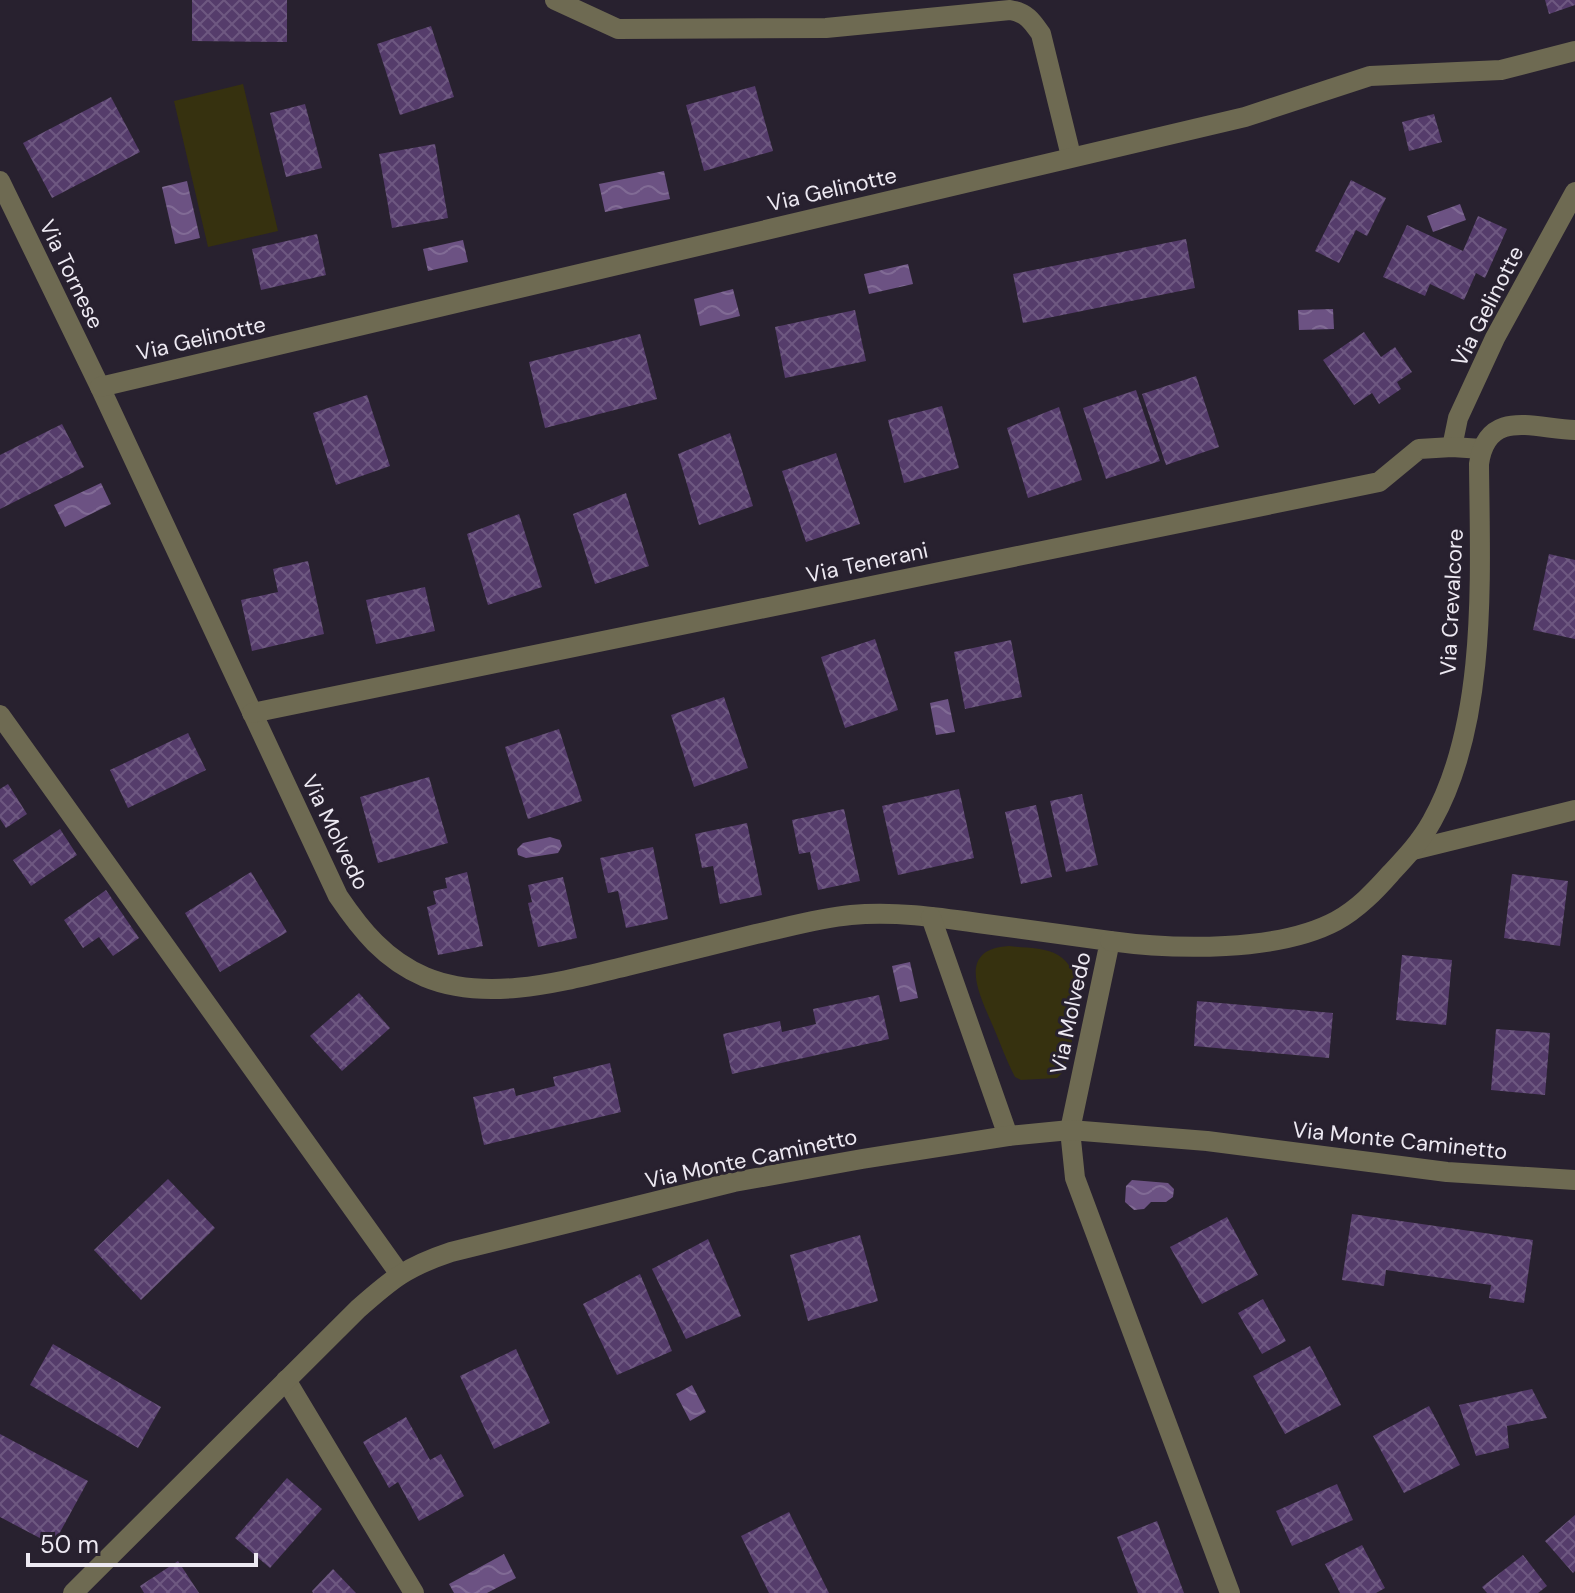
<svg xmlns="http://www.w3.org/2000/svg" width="1575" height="1593" viewBox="0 0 1575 1593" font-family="'DM Sans',sans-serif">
<defs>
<pattern id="water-waves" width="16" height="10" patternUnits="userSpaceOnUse" patternTransform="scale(2)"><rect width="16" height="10" fill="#6c5283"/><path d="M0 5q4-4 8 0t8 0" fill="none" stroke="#816b95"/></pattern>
<pattern id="building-cross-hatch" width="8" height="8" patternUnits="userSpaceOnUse" patternTransform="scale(2)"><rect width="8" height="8" fill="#553c6b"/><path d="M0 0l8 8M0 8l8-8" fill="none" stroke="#6e5881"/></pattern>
</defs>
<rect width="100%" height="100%" fill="#28212f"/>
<g fill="#36310f">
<polygon points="243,84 278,231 208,247 174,101"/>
<path d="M1009,946C1024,948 1045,947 1058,955C1096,980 1072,1039 1063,1072L1057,1078L1021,1080L1015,1077C1006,1060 1000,1042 992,1024C979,994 956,949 1009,946Z"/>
</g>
<g fill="url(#water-waves)">
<polygon points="664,171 670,199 605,212 599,184"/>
<polygon points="187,181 200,238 175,244 162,187"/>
<polygon points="1460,204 1466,220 1433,232 1427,216"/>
<polygon points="463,240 468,262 428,271 423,249"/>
<polygon points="908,264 913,284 869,294 864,274"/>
<polygon points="733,289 740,316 700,326 694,299"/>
<polygon points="1333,309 1334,329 1299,330 1298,310"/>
<polygon points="101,483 111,504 65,527 54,505"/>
<polygon points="948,699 955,732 936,735 930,703"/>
<polygon points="550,837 560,840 562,846 558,853 526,858 518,855 517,849 523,843"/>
<polygon points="910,962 918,998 900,1002 892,966"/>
<polygon points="1132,1180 1168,1183 1174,1189 1173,1197 1166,1202 1151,1202 1144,1209 1134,1210 1125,1202 1126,1186"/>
<polygon points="692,1385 706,1412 690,1421 676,1394"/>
<polygon points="504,1554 516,1578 487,1593 454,1593 449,1584"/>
</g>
<g fill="url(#building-cross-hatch)">
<polygon points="192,0 287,0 287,42 192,41"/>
<polygon points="1545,0 1575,0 1575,5 1549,14"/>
<polygon points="431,26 454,97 400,115 377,44"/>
<polygon points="755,86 773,151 704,171 686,105"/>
<polygon points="111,97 140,152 52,198 23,143"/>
<polygon points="305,104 322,168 286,177 270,113"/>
<polygon points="1434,114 1442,142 1409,151 1402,122"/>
<polygon points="435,144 448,218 392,228 379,154"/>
<polygon points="1351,180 1386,198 1367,236 1356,230 1339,263 1315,251"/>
<polygon points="1478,216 1507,229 1485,278 1476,273 1464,300 1430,284 1425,296 1383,277 1407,225 1463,251"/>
<polygon points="317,234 326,275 261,290 252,249"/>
<polygon points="1186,239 1195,288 1023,323 1013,274"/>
<polygon points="855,310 866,361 785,378 775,327"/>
<polygon points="1364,332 1381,357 1395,347 1412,372 1397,382 1401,389 1379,404 1372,393 1354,405 1323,360"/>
<polygon points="640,334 657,399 545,428 529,362"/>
<polygon points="1196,376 1219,447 1166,465 1142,394"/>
<polygon points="1136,390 1160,461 1106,479 1083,408"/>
<polygon points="367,395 390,466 336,485 313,413"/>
<polygon points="942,406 959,468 904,483 888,420"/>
<polygon points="1059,407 1082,480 1028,498 1007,428"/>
<polygon points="62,424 84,467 0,509 0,455"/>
<polygon points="730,433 753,506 699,525 678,454"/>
<polygon points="836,453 860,524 806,542 782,471"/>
<polygon points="626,493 649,566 595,584 573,514"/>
<polygon points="519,514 542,587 488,605 467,534"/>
<polygon points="1549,554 1575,560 1575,639 1533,630"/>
<polygon points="308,561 324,634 252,651 241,600 278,592 273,569"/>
<polygon points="425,587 435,631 376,644 366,600"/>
<polygon points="875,639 898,710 845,728 821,657"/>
<polygon points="1011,640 1022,697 965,709 954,652"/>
<polygon points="724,697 748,768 694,787 671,715"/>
<polygon points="559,729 582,801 528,819 505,747"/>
<polygon points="188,733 206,770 128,808 110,770"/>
<polygon points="429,777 448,843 378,863 360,797"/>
<polygon points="8,784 27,814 6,828 0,819 0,789"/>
<polygon points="959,789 974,858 898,875 882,806"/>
<polygon points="1082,794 1098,865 1066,872 1050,801"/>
<polygon points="1036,805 1052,877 1021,884 1005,812"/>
<polygon points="844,809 860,881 818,890 810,852 799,854 792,820"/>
<polygon points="747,823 762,895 720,904 713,866 702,868 695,834"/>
<polygon points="60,829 77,855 31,886 13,860"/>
<polygon points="653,847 668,919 626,928 618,891 608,893 600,858"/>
<polygon points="251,872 287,932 220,972 185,913"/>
<polygon points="467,872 483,946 438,955 427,907 436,904 433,891 447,888 445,878"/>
<polygon points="1512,874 1568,881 1560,946 1504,938"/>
<polygon points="563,877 577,938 538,947 528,903 532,902 528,885"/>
<polygon points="106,890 139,938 113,956 99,937 83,948 64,920"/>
<polygon points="1402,955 1452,960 1446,1025 1396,1020"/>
<polygon points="359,993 390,1028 342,1071 310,1036"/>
<polygon points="879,995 889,1039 732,1074 723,1034 780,1021 782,1032 816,1024 813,1009"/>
<polygon points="1197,1001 1333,1013 1329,1058 1194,1046"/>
<polygon points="1496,1029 1550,1033 1545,1095 1491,1090"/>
<polygon points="610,1063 621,1112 484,1145 473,1097 514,1088 516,1096 555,1086 553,1077"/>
<polygon points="168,1179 215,1228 141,1300 94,1250"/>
<polygon points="1352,1214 1533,1240 1524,1303 1489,1298 1491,1285 1386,1270 1384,1286 1342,1280"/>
<polygon points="1227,1217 1258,1275 1202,1304 1170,1247"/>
<polygon points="860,1235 878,1301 808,1321 790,1255"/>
<polygon points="708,1239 741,1316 686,1339 652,1269"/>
<polygon points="640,1274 672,1351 617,1375 583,1304"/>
<polygon points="1263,1299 1286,1341 1262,1354 1238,1313"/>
<polygon points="53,1344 161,1407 138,1448 30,1385"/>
<polygon points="1310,1346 1341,1405 1285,1434 1253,1376"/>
<polygon points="516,1349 550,1423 494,1449 460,1376"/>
<polygon points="1532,1389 1547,1418 1507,1426 1509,1448 1476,1456 1459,1405"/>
<polygon points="1429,1406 1460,1465 1404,1493 1373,1436"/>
<polygon points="406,1417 430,1460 441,1454 464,1496 419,1521 398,1482 389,1488 363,1442"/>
<polygon points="0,1434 88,1481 53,1545 0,1517"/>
<polygon points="287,1478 322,1509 270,1568 235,1538"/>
<polygon points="1337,1484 1353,1520 1292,1546 1276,1511"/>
<polygon points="789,1512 829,1593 769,1593 741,1536"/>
<polygon points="1575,1515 1575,1571 1573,1573 1545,1541"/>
<polygon points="1157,1521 1184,1593 1138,1593 1117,1537"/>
<polygon points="1362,1545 1385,1588 1376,1593 1340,1593 1325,1564"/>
<polygon points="1523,1555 1547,1586 1538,1593 1487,1593 1482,1587"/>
<polygon points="178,1561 199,1593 144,1593 140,1586"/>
<polygon points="333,1569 356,1593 313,1593 312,1591"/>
</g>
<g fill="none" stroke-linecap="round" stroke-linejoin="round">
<g stroke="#6e6a52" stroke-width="20">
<path d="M555,0L618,29L826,28L1010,10C1027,13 1032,21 1041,34L1071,156"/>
<path d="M0,181L100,387L338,896C361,930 385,960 425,977C487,1003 564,981 627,966C670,955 713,945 756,934C788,927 819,918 851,915C894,911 936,917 978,923C1022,929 1066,935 1110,941L1070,1130L1075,1178L1230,1593"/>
<polyline points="100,387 1245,117 1370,76 1501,70 1575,51"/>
<polyline points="1452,447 1458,418 1495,338 1575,192"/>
<polyline points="252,713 1379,482 1419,449 1452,447 1482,449"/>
<polyline points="0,715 399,1273"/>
<polyline points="1413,850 1575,810"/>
<polyline points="931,917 1008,1136"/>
<path d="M1110,941C1175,950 1278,952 1336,921C1358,909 1375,891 1391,873C1406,857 1421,841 1432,821C1488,721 1480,576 1479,464C1487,407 1535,429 1575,430"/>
<polyline points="286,1380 414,1593"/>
<path d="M73,1593L358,1309C392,1279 406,1267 451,1252L734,1182L862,1159L1008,1136L1070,1130L1207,1141L1447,1172L1575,1180"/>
</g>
</g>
<g text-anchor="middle" stroke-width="6" stroke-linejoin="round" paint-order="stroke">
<g font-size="22" fill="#ede9f2" stroke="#28212f">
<text transform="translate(832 189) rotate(-13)" y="8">Via Gelinotte</text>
<text transform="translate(72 274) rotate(64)" y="8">Via Tornese</text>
<text transform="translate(1487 306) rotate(-63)" y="8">Via Gelinotte</text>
<text transform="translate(201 338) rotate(-13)" y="8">Via Gelinotte</text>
<text transform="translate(867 562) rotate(-12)" y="8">Via Tenerani</text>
<text transform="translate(1451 602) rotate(-87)" y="8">Via Crevalcore</text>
<text transform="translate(336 832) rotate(64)" y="8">Via Molvedo</text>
<text transform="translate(1070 1013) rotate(-78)" y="8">Via Molvedo</text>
<text transform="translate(1400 1140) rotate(6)" y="8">Via Monte Caminetto</text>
<text transform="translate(751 1158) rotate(-12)" y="8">Via Monte Caminetto</text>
</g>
</g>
<path d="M28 1553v12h228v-12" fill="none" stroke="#ede9f2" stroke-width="4"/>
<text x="40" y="1553" font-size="24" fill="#ede9f2" stroke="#28212f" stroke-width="6" paint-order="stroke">50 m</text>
</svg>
